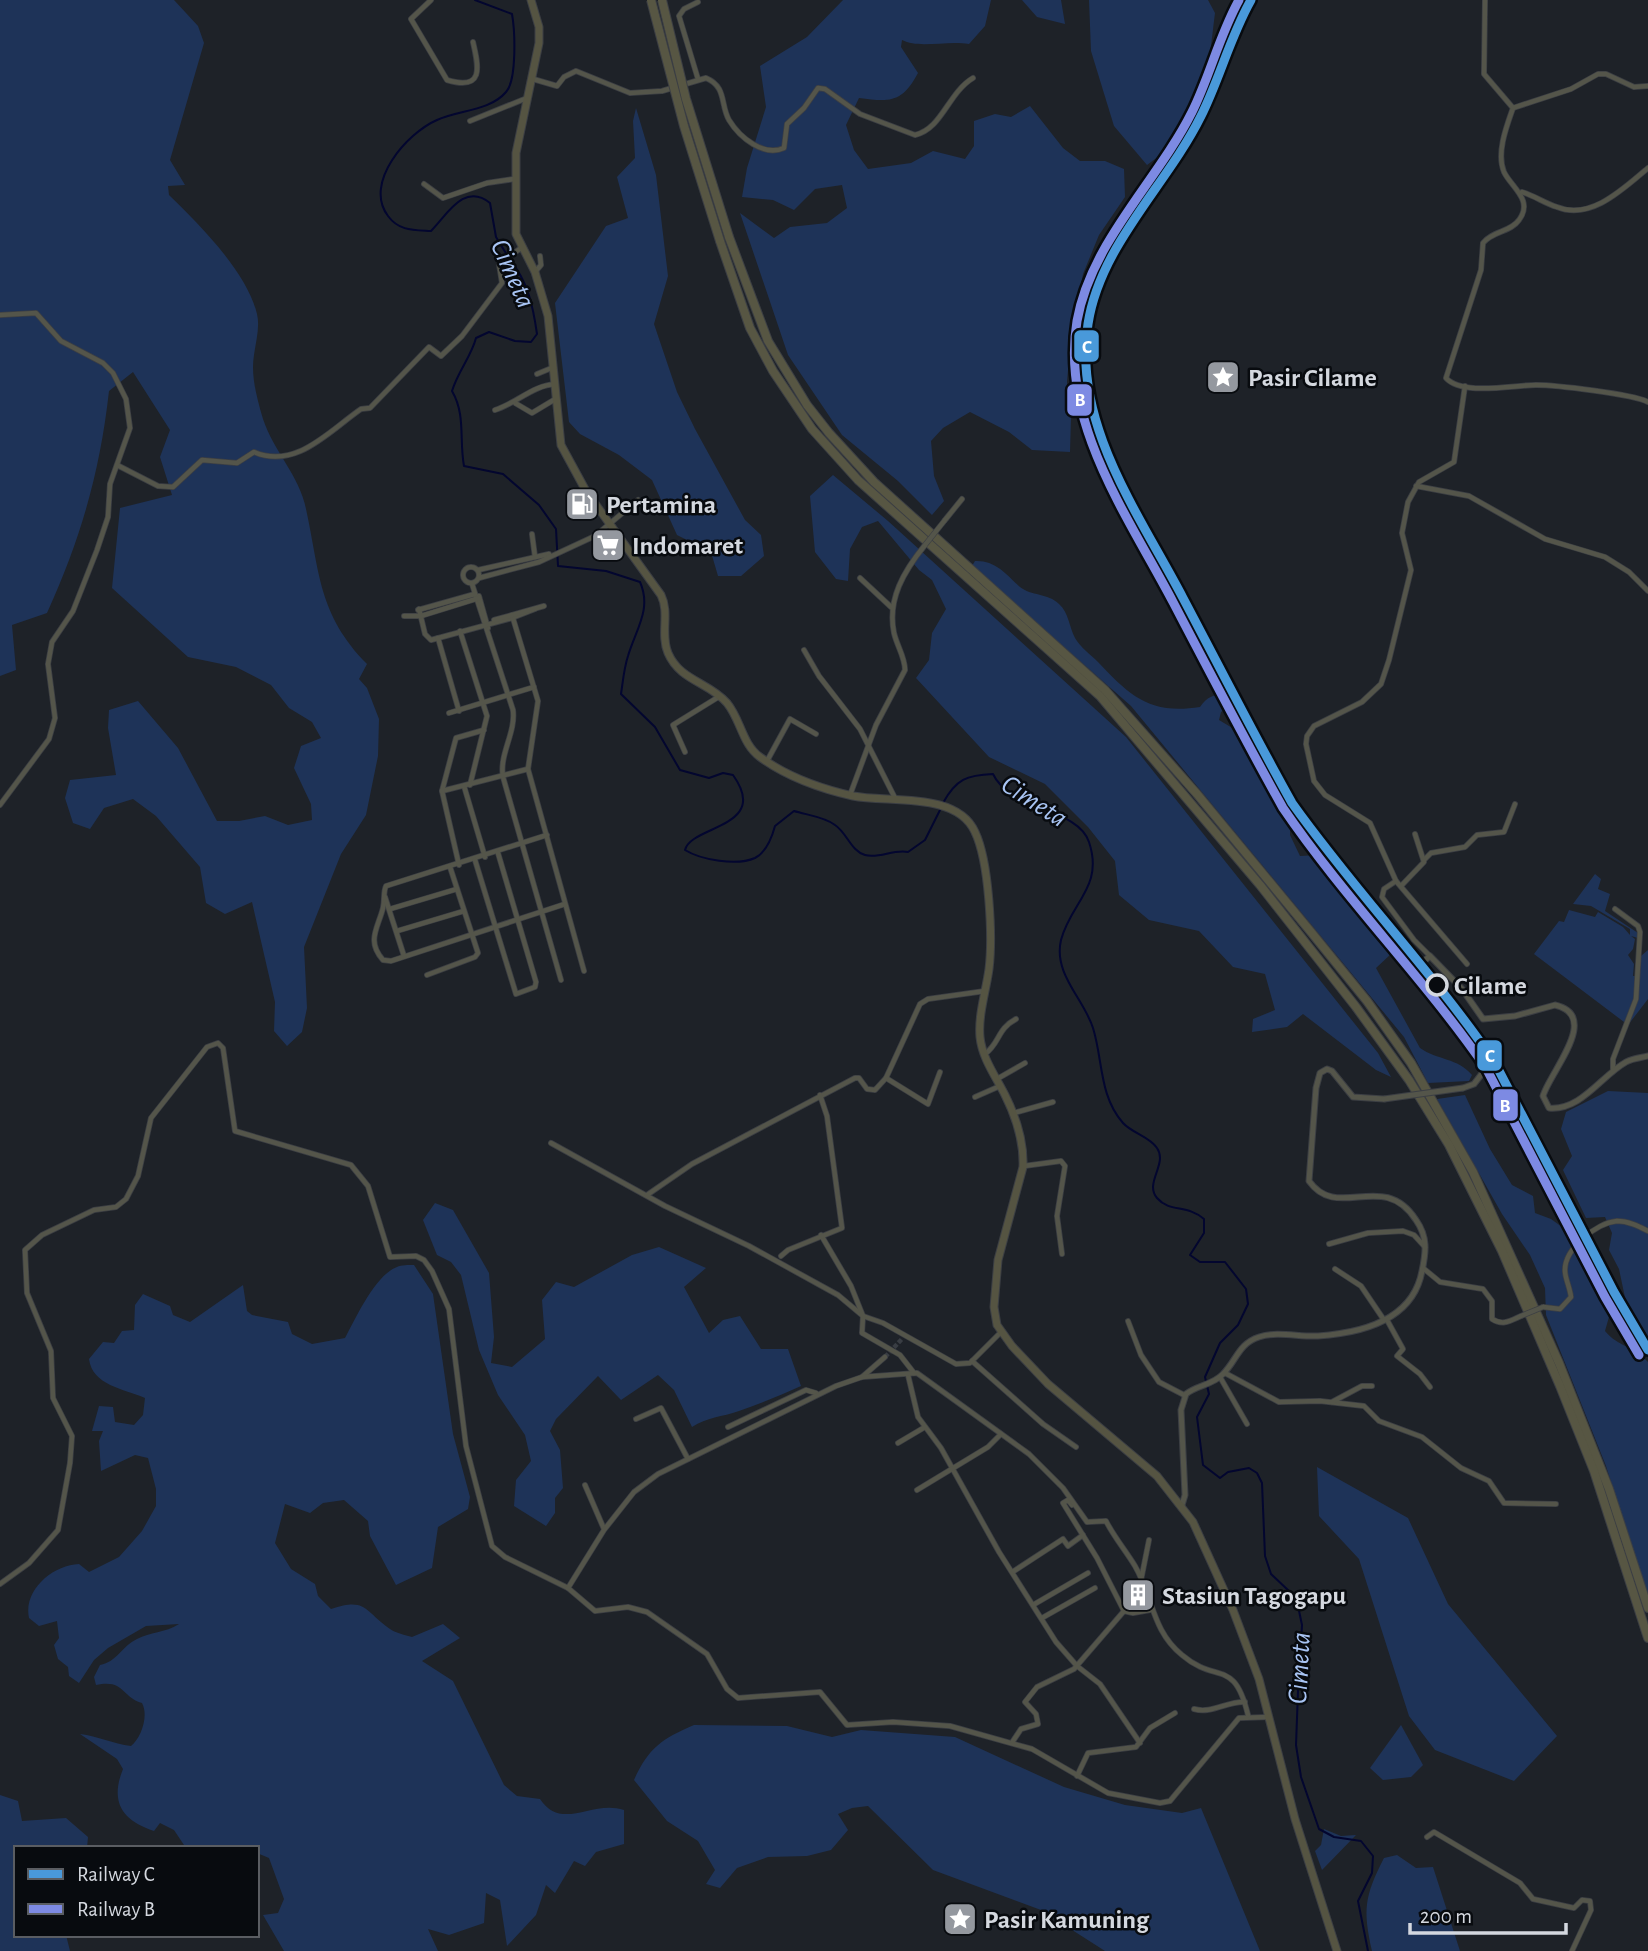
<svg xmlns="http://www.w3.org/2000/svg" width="1648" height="1951" viewBox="0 0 1648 1951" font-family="'Alegreya Sans',sans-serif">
<rect width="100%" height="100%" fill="#1e2228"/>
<g fill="#1e3358">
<path d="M0,0H174L198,26L204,43L170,160L185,185L168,186L169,195C199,224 247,272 257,314C261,330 253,350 253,367C253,384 258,402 263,419C274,452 299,475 306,509C320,573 318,614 367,664L359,679L367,688L379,719L378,756L366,815L341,854L304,947L307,1008L302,1032L287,1046L274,1031L275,1002L252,902L225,914L206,903L200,867L156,816L133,799L104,808L90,829L73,823L65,798L70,780L116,775L108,728L109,710L138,701L178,748L217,821H239L265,816L288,825L312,820L311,804L294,768L301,746L321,738L312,722L289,708L271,685L236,667L188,657L112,588L120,508L172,495L160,457L170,430L133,372L109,391C100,472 81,538 47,613L12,625L16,670L0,676Z"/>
<path d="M843,0H991L985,26L969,44C947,40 919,49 902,40L901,47L918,73C902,103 890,102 859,98L846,125L854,150L868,169L911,163L933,151L965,159L974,146V121L995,114L1011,117L1030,106L1063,148L1080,161H1105L1124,169L1125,197L1099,235L1083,274L1071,335L1067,382L1071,417L1070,452L1032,450L1009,432L970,412L943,428L931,441L934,476L944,501L932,515L898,481L842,435L788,355L740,213L774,238L790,227L827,223L847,208L842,185L815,189L794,210L773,200L742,197L747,168L766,107L760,66L807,37Z"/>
<polygon points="1022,0 1061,0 1065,24 1037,17"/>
<polygon points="1089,0 1208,0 1215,13 1208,70 1199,103 1159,156 1147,165 1114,126 1091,51"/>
<polygon points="636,108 656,175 668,276 654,324 677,392 695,429 745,520 761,535 764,556 741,576 718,576 711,552 677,535 652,480 619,455 580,434 569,422 555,303 606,226 628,218 617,177 635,158 633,121"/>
<polygon points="833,475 888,521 1126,737 1378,1053 1391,1077 1376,1070 1303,1014 1287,1027 1252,1032 1253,1019 1275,1010 1265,974 1233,967 1199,931 1149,920 1119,895 1115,861 1088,827 1045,784 989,757 916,678 929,660 932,633 946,609 932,580 919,570 878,521 862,527 850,549 848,581 836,579 815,552 810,496"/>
<path d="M975,561C995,560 1006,574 1020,587C1031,596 1048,593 1059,604C1069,613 1069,627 1075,638C1080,647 1091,655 1098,662C1130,696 1150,715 1200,707C1209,694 1217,694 1233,695V704L1221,712L1219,720L1249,738L1271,775L1290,817V835L1300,856L1319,855L1376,920L1382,942L1391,954L1376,968L1420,1048C1437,1060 1458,1058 1472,1075L1469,1081L1428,1083L1404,1037L1131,706L972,566Z"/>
<polygon points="1595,874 1601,879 1598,889 1610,894 1605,911 1638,933 1638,938 1631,936 1635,939 1633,949 1628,955 1634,964 1633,976 1639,976 1641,956 1648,950 1648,999 1628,1025 1534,954 1559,921 1564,922 1569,910 1595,917 1598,912 1623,927 1630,935 1630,929 1591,906 1573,904"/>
<polygon points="1608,1091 1648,1093 1648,1340 1627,1307 1619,1269 1609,1250 1612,1233 1605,1217 1586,1218 1563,1170 1572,1156 1561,1129 1566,1112"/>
<path d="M1465,1095L1490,1149L1512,1185L1533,1196L1535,1213L1551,1219L1584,1243L1609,1317L1605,1331C1618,1347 1634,1346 1648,1362V1598L1606,1466L1546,1315L1545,1288L1530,1255L1502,1214L1437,1099Z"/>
<path d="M435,1203L453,1210L489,1273L494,1337L491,1363L512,1367L545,1339L542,1300L556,1282L574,1287L632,1255L659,1247L706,1268L684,1287L709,1333L723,1320L740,1316L761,1349H788L801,1386C781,1395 760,1404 739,1411C722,1417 707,1417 692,1427L674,1390L658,1375L621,1400L598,1376L556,1419L550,1431L560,1450L563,1488L555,1498V1513L546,1526L514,1506L516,1480L531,1461L525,1435L498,1395L479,1350L461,1275L451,1262L437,1255L423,1220Z"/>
<path d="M414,1265L433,1294L453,1434L470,1497L468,1509L438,1527L432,1568L396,1585L370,1536L368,1521L344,1500L323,1503L310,1513L285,1504L275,1543L291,1569L315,1584L318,1596L331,1609C367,1597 364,1611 390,1629C396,1633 405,1635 412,1637L443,1624L460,1638L422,1661L453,1681L504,1785L517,1796L540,1799C562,1832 592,1799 624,1810V1844L596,1852L585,1866L574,1861L555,1893L546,1885L536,1915L507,1946L500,1900L486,1893L484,1923L449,1935L428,1929L438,1951H284L263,1915L278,1913L284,1899L269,1858L257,1853V1848H186L174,1830L160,1823L154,1831C121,1820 110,1801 123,1769L117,1759L80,1734C98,1736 113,1744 131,1746C141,1738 149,1716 142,1703C121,1697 125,1679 96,1685L94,1677L100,1665C117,1662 122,1646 137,1639C150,1632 165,1633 179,1624L146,1626L108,1648L94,1660L79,1683L69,1676L68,1667L58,1659L54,1645L59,1638L57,1621L39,1626L29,1618C23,1590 53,1565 79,1564L89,1572L119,1557L142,1531L156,1506V1489L148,1458L135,1455L101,1471L99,1441L103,1431H92L99,1406L113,1407L115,1422L134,1425L143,1415L145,1398C124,1389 92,1385 89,1359L103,1342L114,1343L122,1331L134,1330L135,1305L143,1294L170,1306L173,1315L190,1322L243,1285L247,1311L252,1315L288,1322L292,1334L312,1344L345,1338C356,1318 375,1275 397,1267C401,1265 409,1265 414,1265Z"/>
<polygon points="1317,1467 1408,1518 1448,1604 1557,1736 1514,1781 1435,1750 1409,1716 1359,1559 1319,1516"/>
<path d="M694,1725L787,1726L832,1737L861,1730L955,1737L1064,1787L1125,1805L1182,1813L1201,1808L1260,1951H1105L1041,1910L933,1870L868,1806L852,1808L838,1814L848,1830L831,1850L807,1856L768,1857L737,1868L720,1888L706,1884L715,1870L698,1841L667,1821L634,1780C649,1747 662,1739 694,1725Z"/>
<polygon points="1401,1725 1423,1765 1411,1777 1383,1780 1370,1768"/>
<polygon points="0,1795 18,1801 22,1821 66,1818 88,1837 87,1848 16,1848 16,1935 66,1935 70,1951 0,1951"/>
<polygon points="1324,1829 1341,1836 1356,1835 1322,1870 1315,1851 1321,1845"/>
<path d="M1397,1855L1416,1868L1433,1867L1460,1951H1372C1363,1910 1364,1897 1384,1858Z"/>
</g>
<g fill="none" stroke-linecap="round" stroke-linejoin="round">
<g stroke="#03062f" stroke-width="2">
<path d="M475,0L512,14C515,31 517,80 506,92C490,111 459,110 437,120C407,133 363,183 388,216C399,231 413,230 431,231C447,215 464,182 490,203L496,237L507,255"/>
<path d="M510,260C528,282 533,306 537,334L531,342L515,341L489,332L476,338C471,357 458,371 452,391C466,415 459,440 464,466L503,474L539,505L556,529L558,566L606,571L640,582C652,609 636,629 628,656C624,668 623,681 621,694L655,727L680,770L709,778L723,773L733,775C771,828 691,825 685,850C701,860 737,866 755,858C767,852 772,837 775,826L794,811C807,815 825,817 835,825C847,833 851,851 865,855C879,859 893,849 908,852L925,840L941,808"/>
<path d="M943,803C956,779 967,775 993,774C1009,809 1078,808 1089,842C1104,887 1071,902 1061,940C1053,974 1084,999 1093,1028C1103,1060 1099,1096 1123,1123C1132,1133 1150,1137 1157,1148C1168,1164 1144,1183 1157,1198C1170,1213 1187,1204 1204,1219V1233L1190,1255L1200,1262H1225L1246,1289L1248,1304L1238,1325L1220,1343L1205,1377L1209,1394L1197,1417L1203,1465L1220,1478L1228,1472L1249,1468L1257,1473L1262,1483L1265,1556L1271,1574L1289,1591L1298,1606L1302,1625L1300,1662L1296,1675L1298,1691L1296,1745L1301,1777L1319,1829L1334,1837L1361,1841L1373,1856L1372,1873L1358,1901L1368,1951"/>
</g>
<polyline stroke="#393d43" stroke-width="4.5" stroke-dasharray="4.5 2" stroke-linecap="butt" points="885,1357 902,1339"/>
<g stroke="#3c3f44" stroke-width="6">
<g id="minor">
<path d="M431,0L411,19L447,80C484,91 479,68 473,42"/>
<path d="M1485,0L1484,74L1513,108C1507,125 1496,153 1504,172C1511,187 1534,200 1519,220C1511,232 1492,231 1483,243L1481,270L1446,378C1462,396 1513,385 1536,385C1555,385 1633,394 1648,402"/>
<polyline points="698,2 684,9 679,16 698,79"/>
<path d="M533,79L557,86L564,77L576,71L630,93L662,91L706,78C727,87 720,104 729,120C740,138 764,157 784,148L787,124L804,108L818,88L825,89L860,114L915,135C942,129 948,93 973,78"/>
<polyline points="1513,108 1571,89 1598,74 1606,74 1634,87 1648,86"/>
<polyline points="470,121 527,98"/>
<polyline points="424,184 443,198 487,183 514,179"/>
<path d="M1522,192C1535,196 1544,203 1557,207C1591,221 1624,188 1648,168"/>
<polyline points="535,272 541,265 540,256"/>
<polyline points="0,315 36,313 61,341 103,363 113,373 126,399 130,428 110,484 108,517 97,550 73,611 52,642 48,664 55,718 49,739 0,805"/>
<polyline points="537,374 554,367"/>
<polyline points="1465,386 1454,462 1419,482 1408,502 1402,533 1411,570 1389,660 1381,684 1362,702 1314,726 1307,736 1306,744 1314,781 1325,795 1370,823 1396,881 1467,964"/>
<polyline points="515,403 532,413 557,398"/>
<path d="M495,410C517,403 533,385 556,384"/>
<path d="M117,465L158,486L173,487L202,460L237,463L254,452C296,470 329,431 361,409L370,408L429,347L441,356L462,336L502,283L499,264L521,248"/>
<polyline points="1416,486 1469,496 1545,539 1605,557 1629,572 1648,591"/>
<polyline points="945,520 962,499"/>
<polyline points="532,534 535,557"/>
<circle cx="471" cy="575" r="8"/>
<polyline points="478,570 549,554"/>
<polyline points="479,578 539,562 595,536 638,500"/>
<polyline points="860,578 891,607"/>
<path d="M472,584L513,710C516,733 499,754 503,777L561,980"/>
<polyline points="479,596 488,628"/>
<polyline points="419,609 425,634 431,640 512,618 535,609"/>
<polyline points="418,610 475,594"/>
<polyline points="512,615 538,701 528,769 584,971"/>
<polyline points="404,616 421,616 479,598"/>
<polyline points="494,620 544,606"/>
<polyline points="460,631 487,716 470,785"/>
<polyline points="438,638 459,711"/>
<polyline points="804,650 819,676 860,729 895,798"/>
<polyline points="449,713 534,687"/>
<polyline points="685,752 673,725 720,696"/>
<polyline points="767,761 790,719 816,734"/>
<polyline points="464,786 485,857"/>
<polyline points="442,791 528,769"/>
<path d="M850,795L876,725L905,670C905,657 897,646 894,633C887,599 904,571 925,545"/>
<path d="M547,835L386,886C383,892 385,900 383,908C378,928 366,941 383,960L391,961L565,904"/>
<polyline points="475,860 516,994 535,987 536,982 498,853"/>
<polyline points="1424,860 1431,853 1465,847 1477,835 1504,832 1515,804"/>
<polyline points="459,865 442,791 456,738 484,730"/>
<polyline points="1396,881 1384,889 1382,897 1414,940 1430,956"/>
<polyline points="1401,886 1424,862 1415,834"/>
<polyline points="385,897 404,956"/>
<polyline points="390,909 457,889"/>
<polyline points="397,931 464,911"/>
<polyline points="427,975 475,957 478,953 450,867"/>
<path d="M985,1054C1000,1043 997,1029 1016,1019"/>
<polyline points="1613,1071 1613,1059 1636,999 1640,932 1638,926 1615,909"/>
<polyline points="886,1078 928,1104 940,1072"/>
<polyline points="997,1079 1025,1063"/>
<polyline points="975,1097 1000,1086"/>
<polyline points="1014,1113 1053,1102"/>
<polyline points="551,1143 665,1206 749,1246 838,1295 863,1316 883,1323 956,1364 970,1363 1001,1332"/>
<polyline points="1024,1166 1061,1161 1065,1166 1057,1216 1062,1254"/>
<polyline points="647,1195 692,1164 855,1078 859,1078 867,1089 875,1090 886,1078 920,1004 928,999 985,991"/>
<polyline points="821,1235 851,1286 863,1316 862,1333 900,1355 914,1373"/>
<polyline points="1329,1244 1368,1233 1403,1231 1414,1235 1425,1247"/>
<polyline points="781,1256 788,1250 842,1228 827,1116 820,1095"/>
<path d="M1423,1268L1440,1282L1483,1289L1492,1301V1319C1503,1326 1510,1321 1521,1316"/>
<polyline points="1335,1269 1361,1286 1384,1320"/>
<path d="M1543,1307L1560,1309L1571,1297C1570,1288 1565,1278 1565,1271C1564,1249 1596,1223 1617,1221C1628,1221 1638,1226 1648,1231"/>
<polyline points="1387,1320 1403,1349 1397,1356 1420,1374 1430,1387"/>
<polyline points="1128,1321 1141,1355 1159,1382 1184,1395"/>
<polyline points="972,1361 1043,1424 1076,1447"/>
<polyline points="1225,1373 1279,1402 1320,1401 1364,1406 1379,1421 1422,1437 1461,1468 1489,1481 1504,1503 1556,1504"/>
<polyline points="908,1375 918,1417 941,1448 999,1552 1056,1642 1077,1666 1100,1684 1140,1743"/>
<polyline points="862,1377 885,1357"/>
<polyline points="1220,1377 1247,1424"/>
<polyline points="1332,1402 1362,1386 1372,1386"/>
<polyline points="636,1419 661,1408 688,1459"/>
<polyline points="728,1427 806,1390 816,1393"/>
<polyline points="898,1443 925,1427"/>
<polyline points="585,1485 604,1529"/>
<polyline points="917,1490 988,1447 1001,1434"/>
<polyline points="1072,1505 1068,1500 1063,1503 1097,1558 1124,1611"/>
<polyline points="1014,1571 1063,1539 1068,1546 1083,1535"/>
<polyline points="1141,1580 1149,1540"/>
<polyline points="0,1584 29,1563 58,1530 70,1463 72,1436 53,1398 51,1351 27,1293 25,1250 42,1235 94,1210 116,1207 126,1199 138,1176 151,1118 207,1047 218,1043 223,1048 235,1131 351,1165 368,1186 390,1257 416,1256 424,1260 432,1271 449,1309 466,1446 492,1546 505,1557 568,1588 595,1611 628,1607 647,1612 707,1654 727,1689 738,1698 820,1692 847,1725 893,1722 950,1726 1032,1749 1108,1793 1160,1803 1170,1801 1239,1718 1269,1717"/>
<path d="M568,1588L604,1530L634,1492L658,1474L836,1386L862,1377L917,1373L1029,1454L1063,1488L1087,1522L1106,1521C1114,1537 1126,1551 1135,1566C1153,1597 1152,1631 1182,1655C1217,1685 1234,1657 1248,1715"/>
<polyline points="1033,1605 1088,1573"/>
<polyline points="1042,1618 1095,1588"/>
<path d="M1194,1709C1212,1714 1227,1701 1245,1702"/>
<polyline points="1013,1741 1021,1729 1038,1724 1036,1714 1025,1702 1037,1687 1074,1669 1124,1611 1133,1613 1150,1610"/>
<polyline points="1077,1776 1088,1753 1136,1747 1150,1728 1175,1713"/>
<polyline points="1427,1837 1434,1832 1520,1883 1533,1899 1574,1908 1582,1900 1590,1901 1591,1910 1572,1951"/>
</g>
</g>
<g stroke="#3c3f44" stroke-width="7">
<g id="tertiary">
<path d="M1463,1088L1474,1084L1484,1071L1483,1053L1418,976L1416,968L1430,956L1462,989L1483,1019L1515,1016L1555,1005C1602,1016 1549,1073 1543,1096L1549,1108C1581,1111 1601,1076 1626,1062C1633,1058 1640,1058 1648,1056"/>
<path d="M1182,1505L1185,1495L1181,1410L1186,1394C1197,1385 1213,1385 1223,1374C1237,1360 1238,1344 1259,1337C1277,1331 1299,1337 1318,1336C1362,1333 1413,1320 1422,1271C1426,1252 1428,1237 1416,1220C1383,1169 1338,1222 1309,1181L1316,1088L1320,1073L1327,1069L1332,1071L1353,1097L1384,1099"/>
</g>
</g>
<g stroke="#3c3f44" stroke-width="9">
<path id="trunk" d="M531,0L539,27V43L516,153V234L535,272L548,316L561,445L586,491L661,595C670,613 660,634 668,653C680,681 709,682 727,703C741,720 742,744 760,757C786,776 822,789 853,796C888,803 957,791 975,832C989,861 993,936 989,969C986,991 978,1015 980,1037C982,1058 996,1077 1005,1095C1016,1117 1024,1142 1023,1167L998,1260L994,1307L997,1325L1012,1346L1048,1384L1157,1476L1193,1522L1233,1610L1259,1679L1295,1819L1337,1951"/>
</g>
<g stroke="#3c3f44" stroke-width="10">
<g id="motorway">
<polyline points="729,237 768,341 807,405 829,433 874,482 1105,690 1197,794 1311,932 1367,1001 1411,1063 1473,1172 1559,1363 1609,1489 1648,1608"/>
<polyline points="720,241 750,328 773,371 812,429 858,480 1100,696 1260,885 1356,1007 1409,1080 1449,1145 1502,1251 1560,1386 1594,1471 1648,1638"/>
</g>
</g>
<use href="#minor" stroke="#54554a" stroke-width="4.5"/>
<use href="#tertiary" stroke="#54554a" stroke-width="5"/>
<use href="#trunk" stroke="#555442" stroke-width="7"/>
<use href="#motorway" stroke="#575643" stroke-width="8"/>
<g stroke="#3c3f44" stroke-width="6" stroke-linecap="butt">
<g id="minor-bridge">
<polyline points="925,545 945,520"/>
<polyline points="1521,1316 1543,1307"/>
</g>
</g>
<g stroke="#3c3f44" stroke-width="7" stroke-linecap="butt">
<polyline id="tertiary-bridge" points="1384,1099 1463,1088"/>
</g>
<g stroke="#3c3f44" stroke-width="10" stroke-linecap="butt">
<g id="motorway-bridge">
<polyline points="651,0 684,126 720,241"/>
<polyline points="662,0 686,99 729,237"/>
</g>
</g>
<use href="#minor-bridge" stroke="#54554a" stroke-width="4.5"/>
<use href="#tertiary-bridge" stroke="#54554a" stroke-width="5"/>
<use href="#motorway-bridge" stroke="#575643" stroke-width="8"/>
<g stroke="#080b0f" stroke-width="14">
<path id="rail-1" d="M1251,0C1230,37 1220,78 1201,116C1167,185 1100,245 1088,324C1072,423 1139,514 1183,598C1219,666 1254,735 1292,803C1356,893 1433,972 1495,1063L1614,1292L1648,1350"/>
</g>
<g stroke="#080b0f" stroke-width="14">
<path id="rail-2" d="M1239,0C1219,36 1210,76 1192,112C1157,182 1091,242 1077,321C1060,423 1128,516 1173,602C1209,671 1245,740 1283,808C1345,899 1424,978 1486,1068L1605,1297L1639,1355"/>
</g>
<use href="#rail-1" stroke="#4999da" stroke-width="9"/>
<use href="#rail-2" stroke="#7d8ae3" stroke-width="9"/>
</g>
<defs>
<g id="sight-square" transform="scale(1.75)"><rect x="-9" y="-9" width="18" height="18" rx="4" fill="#94989f" stroke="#080b0f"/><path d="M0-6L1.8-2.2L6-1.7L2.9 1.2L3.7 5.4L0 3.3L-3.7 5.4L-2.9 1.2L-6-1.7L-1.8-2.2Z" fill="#fff"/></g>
<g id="fuel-square" transform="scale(1.75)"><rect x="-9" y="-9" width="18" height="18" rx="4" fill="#94989f" stroke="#080b0f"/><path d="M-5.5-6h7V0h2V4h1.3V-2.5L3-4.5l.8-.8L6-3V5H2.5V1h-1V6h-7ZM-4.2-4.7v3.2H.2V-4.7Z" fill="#fff"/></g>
<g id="supermarket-square" transform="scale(1.75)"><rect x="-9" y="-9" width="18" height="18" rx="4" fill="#94989f" stroke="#080b0f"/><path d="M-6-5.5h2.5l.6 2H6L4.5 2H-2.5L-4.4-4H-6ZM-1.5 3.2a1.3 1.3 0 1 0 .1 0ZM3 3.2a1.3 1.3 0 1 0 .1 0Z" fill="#fff"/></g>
<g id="building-square" transform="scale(1.75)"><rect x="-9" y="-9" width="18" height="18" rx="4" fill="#94989f" stroke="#080b0f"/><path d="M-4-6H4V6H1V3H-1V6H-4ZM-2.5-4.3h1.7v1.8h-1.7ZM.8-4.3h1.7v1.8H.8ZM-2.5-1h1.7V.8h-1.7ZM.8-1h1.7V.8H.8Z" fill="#fff"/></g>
</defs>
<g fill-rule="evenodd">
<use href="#sight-square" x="1223" y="377"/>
<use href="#fuel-square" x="582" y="504"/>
<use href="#supermarket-square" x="608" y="545"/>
<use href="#building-square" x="1138" y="1595"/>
<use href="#sight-square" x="960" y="1919"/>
</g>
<circle fill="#080b0f" stroke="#d4d8df" stroke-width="3.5" cx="1437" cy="985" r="10"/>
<g text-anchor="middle" stroke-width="5" stroke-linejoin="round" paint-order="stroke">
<g font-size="26" font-weight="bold" fill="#d4d8df" stroke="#080b0f" text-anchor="start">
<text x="1248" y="386">Pasir Cilame</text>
<text x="606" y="513">Pertamina</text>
<text x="632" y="554">Indomaret</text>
<text x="1162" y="1604">Stasiun Tagogapu</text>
<text x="984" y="1928">Pasir Kamuning</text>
</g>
<g font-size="26" font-weight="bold" fill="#d4d8df" stroke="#080b0f" text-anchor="start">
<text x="1454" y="994">Cilame</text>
</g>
<g font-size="28" font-style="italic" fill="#a8c4f3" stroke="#080b0f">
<text transform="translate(514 273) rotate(66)" y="10">Cimeta</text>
<text transform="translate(1035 800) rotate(33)" y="10">Cimeta</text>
<text transform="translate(1298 1668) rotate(-87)" y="10">Cimeta</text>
</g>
</g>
<g stroke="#080b0f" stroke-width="2.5">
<rect x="1073" y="329" width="27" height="34" rx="7" fill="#4999da"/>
<rect x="1066" y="383" width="27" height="34" rx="7" fill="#7d8ae3"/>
<rect x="1476" y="1039" width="27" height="33" rx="7" fill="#4999da"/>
<rect x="1492" y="1088" width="27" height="34" rx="7" fill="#7d8ae3"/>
</g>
<g font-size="19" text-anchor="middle" font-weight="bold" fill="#fff">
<text x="1087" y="353">C</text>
<text x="1080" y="406">B</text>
<text x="1490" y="1062">C</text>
<text x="1505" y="1112">B</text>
</g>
<rect x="14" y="1846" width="245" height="91" fill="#080b0f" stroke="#5a5d62" stroke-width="2"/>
<rect x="28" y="1869" width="35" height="10" fill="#4999da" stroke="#5a5d62" stroke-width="2"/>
<text x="77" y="1881" font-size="21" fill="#d4d8df">Railway C</text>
<rect x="28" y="1904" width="35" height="10" fill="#7d8ae3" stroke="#5a5d62" stroke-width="2"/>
<text x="77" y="1916" font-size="21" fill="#d4d8df">Railway B</text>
<path d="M1410 1923v10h156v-10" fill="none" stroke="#d4d8df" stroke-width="3.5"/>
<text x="1420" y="1923" font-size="21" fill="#d4d8df" stroke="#080b0f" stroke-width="5" paint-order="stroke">200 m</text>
</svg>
